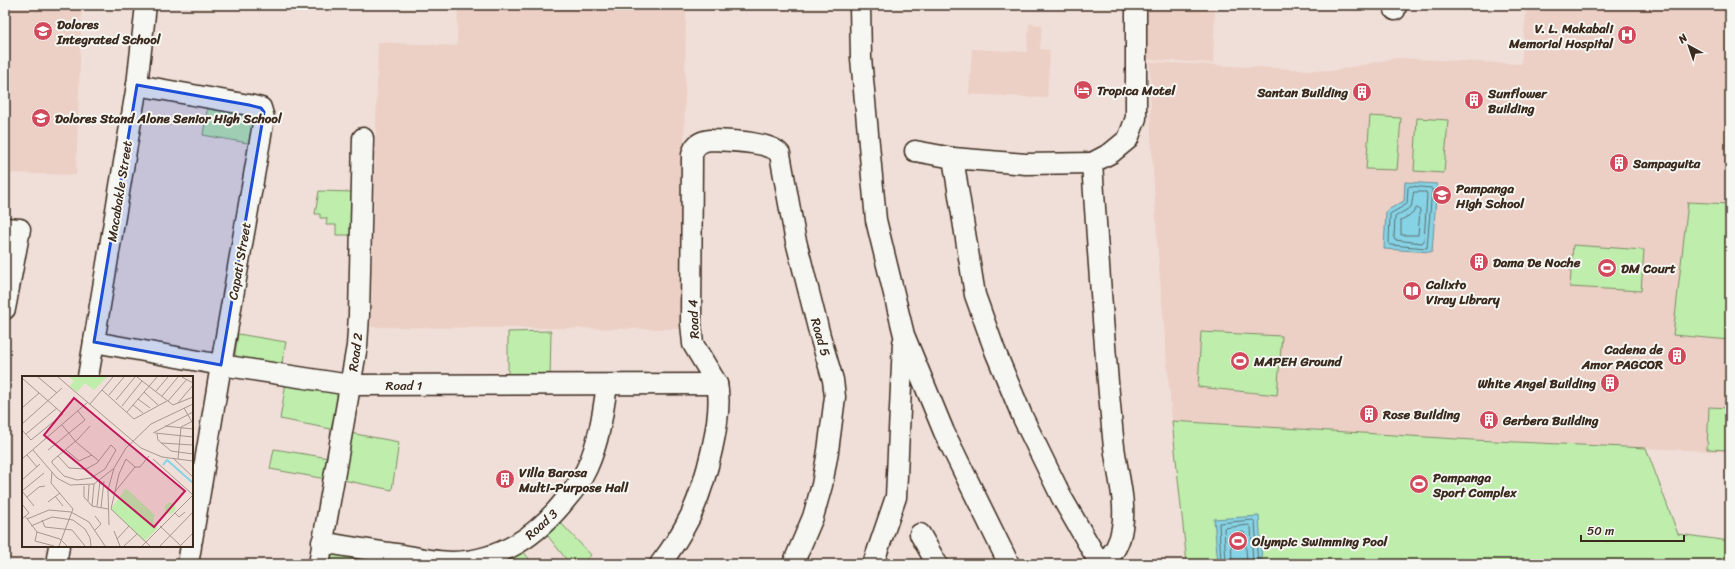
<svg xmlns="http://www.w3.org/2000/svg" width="1735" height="569" viewBox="0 0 1735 569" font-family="Sriracha,sans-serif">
<rect width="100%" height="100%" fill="#f0dfd8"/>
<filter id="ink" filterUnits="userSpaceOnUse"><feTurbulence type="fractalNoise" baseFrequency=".025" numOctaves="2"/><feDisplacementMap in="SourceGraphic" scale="8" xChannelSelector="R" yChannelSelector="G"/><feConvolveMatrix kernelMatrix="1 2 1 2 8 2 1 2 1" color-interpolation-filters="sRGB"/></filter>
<g filter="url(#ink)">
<g fill="#eccfc5">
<polygon points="5,5 82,5 76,175 5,173"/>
<polygon points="458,5 686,5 682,329 371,327 378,42 457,46"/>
<polygon points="1145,5 1215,5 1213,63 1143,59"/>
<polygon points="1527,5 1730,5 1730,452 1473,440 1172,421 1158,255 1151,135 1150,62 1332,71 1396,58 1521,64"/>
<polygon points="1029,24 1042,25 1040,49 1050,50 1047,98 969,94 972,49 1027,52"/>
</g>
<g fill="#beedac" stroke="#7c8c65">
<polygon points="208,105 255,116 253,144 203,135"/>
<polygon points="1370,116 1401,118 1397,170 1366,169"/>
<polygon points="1417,118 1448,120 1444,173 1414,171"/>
<polygon points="319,191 352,192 353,235 336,235 336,225 326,225 327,218 320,218 320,214 315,214"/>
<polygon points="1688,202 1730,204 1730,340 1673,335"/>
<polygon points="1573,245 1644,250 1641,291 1570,287"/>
<polygon points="551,331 550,380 508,379 508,332"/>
<polygon points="1201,332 1282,336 1277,395 1198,387"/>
<polygon points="238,334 286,342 281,367 240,361 235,354"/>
<polygon points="286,382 343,392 336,430 280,419"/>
<polygon points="1709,407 1730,408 1730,450 1707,449"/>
<polygon points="1172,421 1473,440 1646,448 1678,534 1730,541 1730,564 1187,564"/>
<polygon points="350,433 399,442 392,490 343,480"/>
<polygon points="274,449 329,458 326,479 270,469"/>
<polygon points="560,522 591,555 582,564 570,564 547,535"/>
<polygon points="523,551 533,564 499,564"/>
<polygon points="332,554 355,558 354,564 330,564"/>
</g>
<g fill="#87d3e6" stroke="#698f96">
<polygon points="1405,182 1437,184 1432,252 1384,249 1386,211 1404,201"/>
<polygon points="1259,516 1262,564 1218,564 1214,519"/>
</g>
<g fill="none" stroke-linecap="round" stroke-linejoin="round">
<g stroke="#596e6e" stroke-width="1">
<polygon points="1410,186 1431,188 1432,189 1427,248 1390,245 1389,244 1390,214 1407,204 1408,188"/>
<polygon points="1414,192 1426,192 1427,194 1424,241 1422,243 1395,240 1394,239 1395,217 1411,207"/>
<polygon points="1417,208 1420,210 1418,235 1401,235 1401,220 1412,214"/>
<polyline points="1221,564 1219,523 1253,520 1255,522 1258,564"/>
<polyline points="1226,564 1224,528 1249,525 1251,527 1253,564"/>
<polyline points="1232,564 1231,534 1243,532 1245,534 1247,564"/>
</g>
<g stroke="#3b2a1e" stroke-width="23">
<g id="minor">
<polyline points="860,5 861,58 876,220 904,335 944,432 1009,564"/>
<polyline points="1395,10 1396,5"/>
<polyline points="137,85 249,105 261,108 264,118 221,365 192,540"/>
<polyline points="915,151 953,158"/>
<polyline points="1092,163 1026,164 953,158 975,295 995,351 1023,418 1062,498 1100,564"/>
<polyline points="5,228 20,229 5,309"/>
<polyline points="94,342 221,365 350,385 717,384"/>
<polyline points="88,377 137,85 146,5"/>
<polyline points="920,534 937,564"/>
<path d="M322,542C349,547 376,551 403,555C419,558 436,562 452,562C501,561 537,536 567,498C575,489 582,479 587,468C599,442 603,413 607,385"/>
<polyline points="56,564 59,546"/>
<polyline points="188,564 191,546"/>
<polyline points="319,564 357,346 359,315 363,138"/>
<path d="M660,564C671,550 683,531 691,515C705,484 724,416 717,384L693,344L691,323L692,155C694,145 701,141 710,140C727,141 770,141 780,154L795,237L820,336L833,380L835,397L828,451L822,485L813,517L793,564"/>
<polyline points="873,564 896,497 903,343"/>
<path d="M1103,564C1114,553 1120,543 1122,528C1127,498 1115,467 1113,437C1104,346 1098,254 1092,163L1111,153L1128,139L1136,118V5"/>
</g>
</g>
<use href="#minor" stroke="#f6f6f2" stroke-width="20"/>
</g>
</g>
<path fill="#1d4ed8" fill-opacity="0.2" stroke="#1d4ed8" stroke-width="3" stroke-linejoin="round" d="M137,85L249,105L261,108L264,112L221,365L94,342Z"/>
<defs>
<g id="school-disc" transform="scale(1)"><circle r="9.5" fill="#d1495b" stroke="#f6f6f2"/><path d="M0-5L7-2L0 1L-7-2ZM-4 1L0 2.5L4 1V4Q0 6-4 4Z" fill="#fff"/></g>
<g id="hospital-disc" transform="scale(1)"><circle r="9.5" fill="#d1495b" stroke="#f6f6f2"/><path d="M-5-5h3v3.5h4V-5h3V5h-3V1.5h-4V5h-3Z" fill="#fff"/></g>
<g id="hotel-disc" transform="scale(1)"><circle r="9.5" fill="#d1495b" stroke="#f6f6f2"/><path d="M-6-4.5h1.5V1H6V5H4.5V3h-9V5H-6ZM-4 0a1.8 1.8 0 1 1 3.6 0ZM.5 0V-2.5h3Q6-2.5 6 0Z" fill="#fff"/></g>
<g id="building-disc" transform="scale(1)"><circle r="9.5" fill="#d1495b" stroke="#f6f6f2"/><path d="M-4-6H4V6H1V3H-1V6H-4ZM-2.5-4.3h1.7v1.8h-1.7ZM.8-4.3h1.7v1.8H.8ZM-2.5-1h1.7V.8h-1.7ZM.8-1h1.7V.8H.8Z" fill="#fff"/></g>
<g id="stadium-disc" transform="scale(1)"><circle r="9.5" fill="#d1495b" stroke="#f6f6f2"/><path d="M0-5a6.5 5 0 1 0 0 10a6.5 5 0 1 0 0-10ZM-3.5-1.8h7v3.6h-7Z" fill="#fff"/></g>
<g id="library-disc" transform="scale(1)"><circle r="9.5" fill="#d1495b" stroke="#f6f6f2"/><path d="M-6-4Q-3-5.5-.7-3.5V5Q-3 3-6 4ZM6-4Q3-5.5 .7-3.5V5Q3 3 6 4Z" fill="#fff"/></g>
</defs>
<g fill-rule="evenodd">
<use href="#school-disc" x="43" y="31"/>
<use href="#hospital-disc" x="1627" y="35"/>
<use href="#hotel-disc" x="1083" y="90"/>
<use href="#building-disc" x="1362" y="92"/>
<use href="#building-disc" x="1474" y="100"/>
<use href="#school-disc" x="41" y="118"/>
<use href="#building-disc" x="1619" y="163"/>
<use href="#school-disc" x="1442" y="195"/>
<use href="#building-disc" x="1479" y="262"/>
<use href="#stadium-disc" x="1607" y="268"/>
<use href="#library-disc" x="1412" y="291"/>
<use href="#building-disc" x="1677" y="356"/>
<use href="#stadium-disc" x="1240" y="361"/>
<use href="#building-disc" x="1610" y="383"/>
<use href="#building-disc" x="1369" y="414"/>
<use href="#building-disc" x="1489" y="420"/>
<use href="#building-disc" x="505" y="479"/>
<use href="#stadium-disc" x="1419" y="484"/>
<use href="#stadium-disc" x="1238" y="541"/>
</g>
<g text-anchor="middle" stroke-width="4" stroke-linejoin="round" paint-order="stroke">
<g font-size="13" font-weight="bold" fill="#3b2a1e" stroke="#f6f6f2" text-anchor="start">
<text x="57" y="29">Dolores<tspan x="57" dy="15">Integrated School</tspan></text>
<text x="1613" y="33" text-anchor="end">V. L. Makabali<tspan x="1613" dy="15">Memorial Hospital</tspan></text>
<text x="1097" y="95">Tropica Motel</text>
<text x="1348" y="97" text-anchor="end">Santan Building</text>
<text x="1488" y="98">Sunflower<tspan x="1488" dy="15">Building</tspan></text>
<text x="55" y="123">Dolores Stand Alone Senior High School</text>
<text x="1633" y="168">Sampaguita</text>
<text x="1456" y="193">Pampanga<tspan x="1456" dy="15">High School</tspan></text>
<text x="1493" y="267">Dama De Noche</text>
<text x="1621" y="273">DM Court</text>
<text x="1426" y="289">Calixto<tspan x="1426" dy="15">Viray Library</tspan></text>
<text x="1663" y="354" text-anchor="end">Cadena de<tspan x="1663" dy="15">Amor PAGCOR</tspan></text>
<text x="1254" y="366">MAPEH Ground</text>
<text x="1596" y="388" text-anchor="end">White Angel Building</text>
<text x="1383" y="419">Rose Building</text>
<text x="1503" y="425">Gerbera Building</text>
<text x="519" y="477">Villa Barosa<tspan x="519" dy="15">Multi-Purpose Hall</tspan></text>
<text x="1433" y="482">Pampanga<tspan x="1433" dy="15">Sport Complex</tspan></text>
<text x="1252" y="546">Olympic Swimming Pool</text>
</g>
<g font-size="13" fill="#3b2a1e" stroke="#f6f6f2">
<text transform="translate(119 191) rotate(-81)" y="5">Macabakle Street</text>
<text transform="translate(239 261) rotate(-80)" y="5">Capati Street</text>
<text transform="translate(693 319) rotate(-93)" y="5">Road 4</text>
<text transform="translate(821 337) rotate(74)" y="5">Road 5</text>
<text transform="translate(355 352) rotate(-82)" y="5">Road 2</text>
<text x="404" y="390">Road 1</text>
<text transform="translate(541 524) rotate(-42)" y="5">Road 3</text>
</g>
</g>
<g transform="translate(22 376)">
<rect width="171" height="171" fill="#f0dfd8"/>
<path d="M47,1H85L72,14L63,7L55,16L48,10L52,5ZM104,112L133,139L131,146L136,152L122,165L89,133ZM142.5 132a5.5 5.5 0 1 1 11 0a5.5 5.5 0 1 1-11 0Z" fill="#beedac"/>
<path fill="none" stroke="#87d3e6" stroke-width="2" d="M141,89L145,84L171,107"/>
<path fill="none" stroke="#a8978e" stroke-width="1" d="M16,1L35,17M36,1L119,72L140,81L171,85M115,1L151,29L171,21M160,1L171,7M0,2L41,38L9,64L0,54M80,14L112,43L145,25M134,15L146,1M122,16L136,29M87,19L102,1M140,20L156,1M116,23L128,32M94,24L113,1M146,25L165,3M156,27L171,9M68,28L91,1M111,29L121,37M100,30L120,5M0,32L17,17M162,32L170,46M105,36L135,1M0,48L40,12M40,49L54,66L77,85M143,50L171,53M131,57L171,36M133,57L171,61M4,58L35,32M135,58L136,64L149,75L171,78M139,67L171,69M11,74L35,102L48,109L72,108L91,93M26,74L63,44L56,35M44,74L57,85L70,79M5,79L15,91M36,80L47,92L64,93L75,87L89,69L94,74L83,93L69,102L55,104L42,100L30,87V85L56,63L68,50M0,83L66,26M131,83L170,118M152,83L171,101M156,83L159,51L171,45M30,96L29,107L51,133L37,170M0,104L18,88M62,110V121L70,130L86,133M0,115L22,97M0,115L12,130M92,117L113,91H118L127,80M33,120L41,130M5,121L17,111L23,110M66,125L67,109M26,126L38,117M0,128L7,137L0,143M70,130L72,108M75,130L78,105M79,132L82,105M89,133L97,98L104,83L113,91M89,133L128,170M153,137L157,141L163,136M3,140L15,156L38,163L45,170M5,143L27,134L49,136L67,146L83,170M20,144L23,151L50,154L63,170M87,149L86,114L92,92L104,72L129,48L171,28M9,150L30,141L51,144L63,153L68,162L69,170M138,150L159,170M73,154L79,148L73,140M92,155L98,170M15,156L13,165L32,170M95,163L107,150M102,170L115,158M120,170L171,119M138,170L171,136M158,170L171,157"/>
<path fill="#c2185b" fill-opacity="0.15" stroke="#c2185b" stroke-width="2" d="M52,22L163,115L132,151L22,59Z"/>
<rect width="171" height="171" fill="none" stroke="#3b2a1e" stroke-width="2"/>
</g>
<rect width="1735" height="569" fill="none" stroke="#f6f6f2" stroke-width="20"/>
<rect x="10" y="10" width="1715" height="549" fill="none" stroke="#3b2a1e" stroke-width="1.5" filter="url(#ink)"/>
<g transform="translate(1689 46) rotate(320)" stroke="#f6f6f2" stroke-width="3" paint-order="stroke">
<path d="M0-3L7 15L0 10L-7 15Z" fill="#3b2a1e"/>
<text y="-6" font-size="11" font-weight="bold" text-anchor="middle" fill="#3b2a1e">N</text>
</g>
<path d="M1581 535v6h103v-6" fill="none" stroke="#3b2a1e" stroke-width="2"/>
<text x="1587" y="535" font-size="12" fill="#3b2a1e" stroke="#f6f6f2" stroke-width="3" paint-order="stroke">50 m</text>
</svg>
